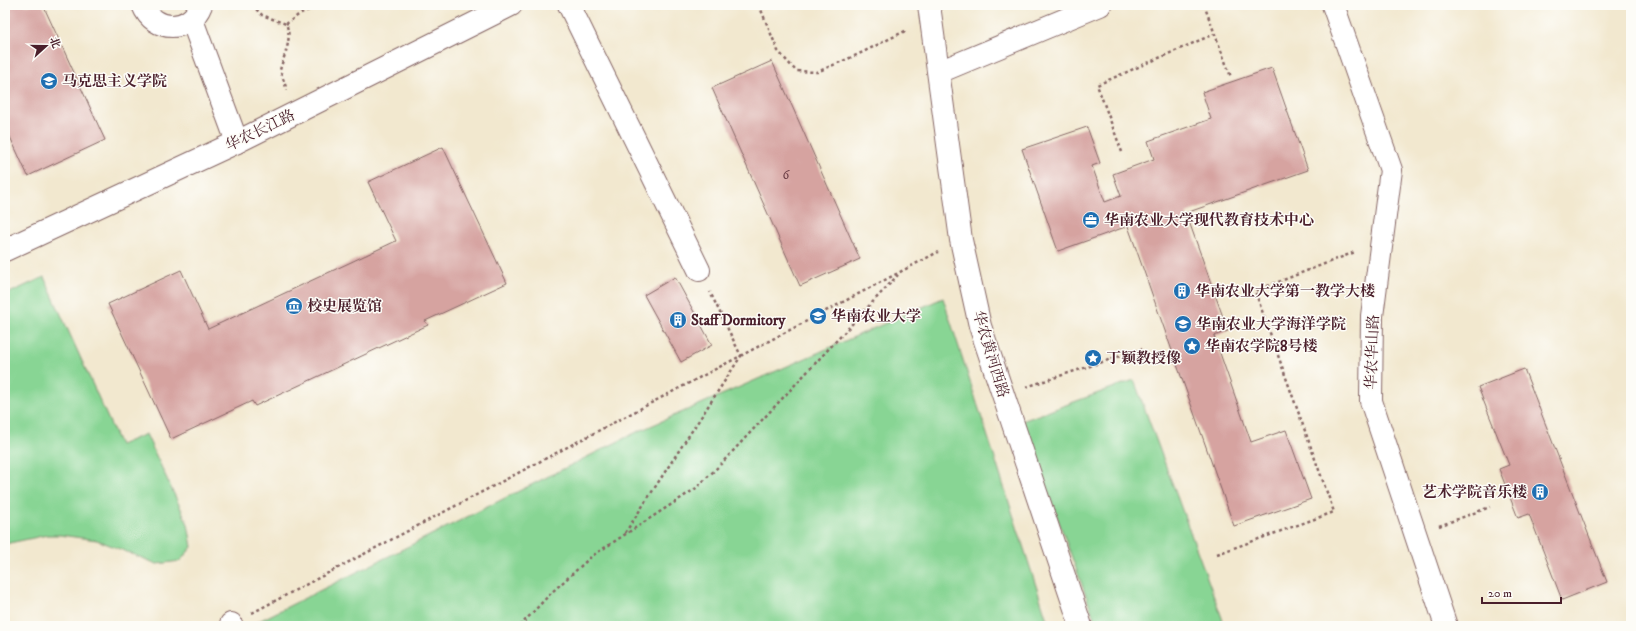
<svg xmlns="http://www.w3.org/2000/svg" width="1636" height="631" viewBox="0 0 1636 631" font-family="'IM FELL DW Pica','Noto Serif SC',serif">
<rect width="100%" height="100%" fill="#fdfcf7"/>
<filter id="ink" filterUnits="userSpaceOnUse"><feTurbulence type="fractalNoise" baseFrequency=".025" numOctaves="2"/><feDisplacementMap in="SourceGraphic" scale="8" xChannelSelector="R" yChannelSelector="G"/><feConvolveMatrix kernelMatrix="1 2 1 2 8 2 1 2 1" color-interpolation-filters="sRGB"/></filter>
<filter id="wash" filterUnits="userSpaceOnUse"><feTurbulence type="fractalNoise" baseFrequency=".012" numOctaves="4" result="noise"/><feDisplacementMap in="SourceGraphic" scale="16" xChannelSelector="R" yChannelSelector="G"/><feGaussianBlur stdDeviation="0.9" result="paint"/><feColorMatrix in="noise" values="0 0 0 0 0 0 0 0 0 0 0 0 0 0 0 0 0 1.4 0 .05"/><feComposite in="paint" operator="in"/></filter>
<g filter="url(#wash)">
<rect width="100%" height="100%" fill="#f2e8cf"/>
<g fill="#88d594" stroke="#697a60">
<polygon points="44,277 120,445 146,434 188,524 192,547 180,561 157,564 97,540 60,535 47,535 5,544 5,295"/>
<polygon points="943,298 1049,626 249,626 637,432"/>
<polygon points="1134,380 1225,626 1097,626 1022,421"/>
</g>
<g id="blocks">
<g fill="#d6a3a0">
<polygon points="11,5 43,5 105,140 28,176 5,126 5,8"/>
<polygon points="772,61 860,259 800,286 712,88"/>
<polygon points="1272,68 1308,170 1186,213 1228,331 1214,336 1251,442 1286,430 1311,499 1234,526 1128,226 1058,251 1022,149 1087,127 1100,163 1092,166 1105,202 1121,196 1113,174 1154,159 1148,141 1211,119 1202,92"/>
<polygon points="443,147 507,283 425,321 428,325 255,406 252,401 171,439 108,304 181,270 208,329 396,241 368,182"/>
<polygon points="675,277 712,345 681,362 644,295"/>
<polygon points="1524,369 1607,582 1562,600 1529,514 1518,518 1499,469 1509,465 1478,387"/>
</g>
</g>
</g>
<g filter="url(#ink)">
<use href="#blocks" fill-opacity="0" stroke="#856564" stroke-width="1"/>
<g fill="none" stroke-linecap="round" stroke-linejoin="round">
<g stroke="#856564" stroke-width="24">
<g id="minor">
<path d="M143,5C154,33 190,33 201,5"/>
<polyline points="569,5 699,270"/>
<polyline points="929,5 961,240 980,326 1081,626"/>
<polyline points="1333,5 1391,170 1372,316 1371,401 1446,626"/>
<polyline points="192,20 237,142"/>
<polyline points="939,72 1100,5"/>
<polyline points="5,250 237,142 511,5"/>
<polyline points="231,624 232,626"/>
</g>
</g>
<g stroke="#856564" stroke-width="2.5" stroke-dasharray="3 3" stroke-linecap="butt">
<path d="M252,5L262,15L286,24C293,39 284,55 280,70L287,90"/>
<polyline points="759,5 778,51 796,71 817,72 859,54 907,30"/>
<polyline points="1204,5 1231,77"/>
<polyline points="286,24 301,13 312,9 319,5"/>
<polyline points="1122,152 1097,85 1214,34"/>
<polyline points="1026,387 1142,349"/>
<polyline points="1439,526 1490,507"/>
<polyline points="625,533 741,356 710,292"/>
<polyline points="1217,554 1334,512 1255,291 1355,252"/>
<polyline points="252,613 938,252"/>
<polyline points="520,626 551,593 592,556 695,489 718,467 898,275"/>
</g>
<use href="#minor" stroke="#fff" stroke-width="22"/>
</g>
</g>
<defs>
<g id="university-disc" transform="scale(0.9)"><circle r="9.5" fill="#1f6fb2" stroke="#fdfcf7"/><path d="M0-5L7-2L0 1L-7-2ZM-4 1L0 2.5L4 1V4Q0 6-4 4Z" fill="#fff"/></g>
<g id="office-disc" transform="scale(0.9)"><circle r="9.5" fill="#1f6fb2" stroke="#fdfcf7"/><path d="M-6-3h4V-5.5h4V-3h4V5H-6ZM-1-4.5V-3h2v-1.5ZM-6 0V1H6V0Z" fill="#fff"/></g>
<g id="building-disc" transform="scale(0.9)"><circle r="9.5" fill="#1f6fb2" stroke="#fdfcf7"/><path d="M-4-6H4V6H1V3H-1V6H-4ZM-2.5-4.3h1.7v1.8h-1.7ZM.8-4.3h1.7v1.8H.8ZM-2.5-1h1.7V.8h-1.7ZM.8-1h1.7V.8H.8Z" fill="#fff"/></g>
<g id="museum-disc" transform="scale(0.9)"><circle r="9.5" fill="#1f6fb2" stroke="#fdfcf7"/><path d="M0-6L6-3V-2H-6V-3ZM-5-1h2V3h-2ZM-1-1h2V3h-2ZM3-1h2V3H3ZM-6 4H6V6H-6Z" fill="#fff"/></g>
<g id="sight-disc" transform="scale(0.9)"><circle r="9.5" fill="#1f6fb2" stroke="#fdfcf7"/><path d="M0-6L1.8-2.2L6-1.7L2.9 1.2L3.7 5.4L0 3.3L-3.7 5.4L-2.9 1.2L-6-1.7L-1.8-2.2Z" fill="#fff"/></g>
</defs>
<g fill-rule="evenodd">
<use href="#university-disc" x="49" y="81"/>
<use href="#office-disc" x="1091" y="220"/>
<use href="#building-disc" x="1182" y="291"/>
<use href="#museum-disc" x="294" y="306"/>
<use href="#university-disc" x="818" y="316"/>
<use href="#building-disc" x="678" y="320"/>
<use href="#university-disc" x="1183" y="324"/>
<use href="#sight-disc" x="1192" y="346"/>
<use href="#sight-disc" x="1093" y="358"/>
<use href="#building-disc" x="1540" y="492"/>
</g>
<g text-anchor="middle" stroke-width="3" stroke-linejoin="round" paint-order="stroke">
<g font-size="13" fill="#6d4048">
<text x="786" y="179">6</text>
</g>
<g font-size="15" font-weight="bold" fill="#4a1f2b" stroke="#fdfcf7" text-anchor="start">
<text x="62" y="86">马克思主义学院</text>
<text x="1104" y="225">华南农业大学现代教育技术中心</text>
<text x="1195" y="296">华南农业大学第一教学大楼</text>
<text x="307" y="311">校史展览馆</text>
<text x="831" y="321">华南农业大学</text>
<text x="691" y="325">Staff Dormitory</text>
<text x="1196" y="329">华南农业大学海洋学院</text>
<text x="1205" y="351">华南农学院8号楼</text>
<text x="1106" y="363">丁颖教授像</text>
<text x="1527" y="497" text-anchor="end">艺术学院音乐楼</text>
</g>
<g font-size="15" fill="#4a1f2b" stroke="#fdfcf7">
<text transform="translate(260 130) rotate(-26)" y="5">华农长江路</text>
<text transform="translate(1372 352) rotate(-88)" y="5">华农华山路</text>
<text transform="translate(991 354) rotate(73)" y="5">华农黄河西路</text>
</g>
</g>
<rect width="1636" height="631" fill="none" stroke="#fdfcf7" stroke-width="20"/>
<g transform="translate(46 46) rotate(69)" stroke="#fdfcf7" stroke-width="3" paint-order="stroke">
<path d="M0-3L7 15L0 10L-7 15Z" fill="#4a1f2b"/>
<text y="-6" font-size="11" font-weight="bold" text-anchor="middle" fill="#4a1f2b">北</text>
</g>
<path d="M1482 597v6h79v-6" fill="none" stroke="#4a1f2b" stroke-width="2"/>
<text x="1488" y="597" font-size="12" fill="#4a1f2b" stroke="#fdfcf7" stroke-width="3" paint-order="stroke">20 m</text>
</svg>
